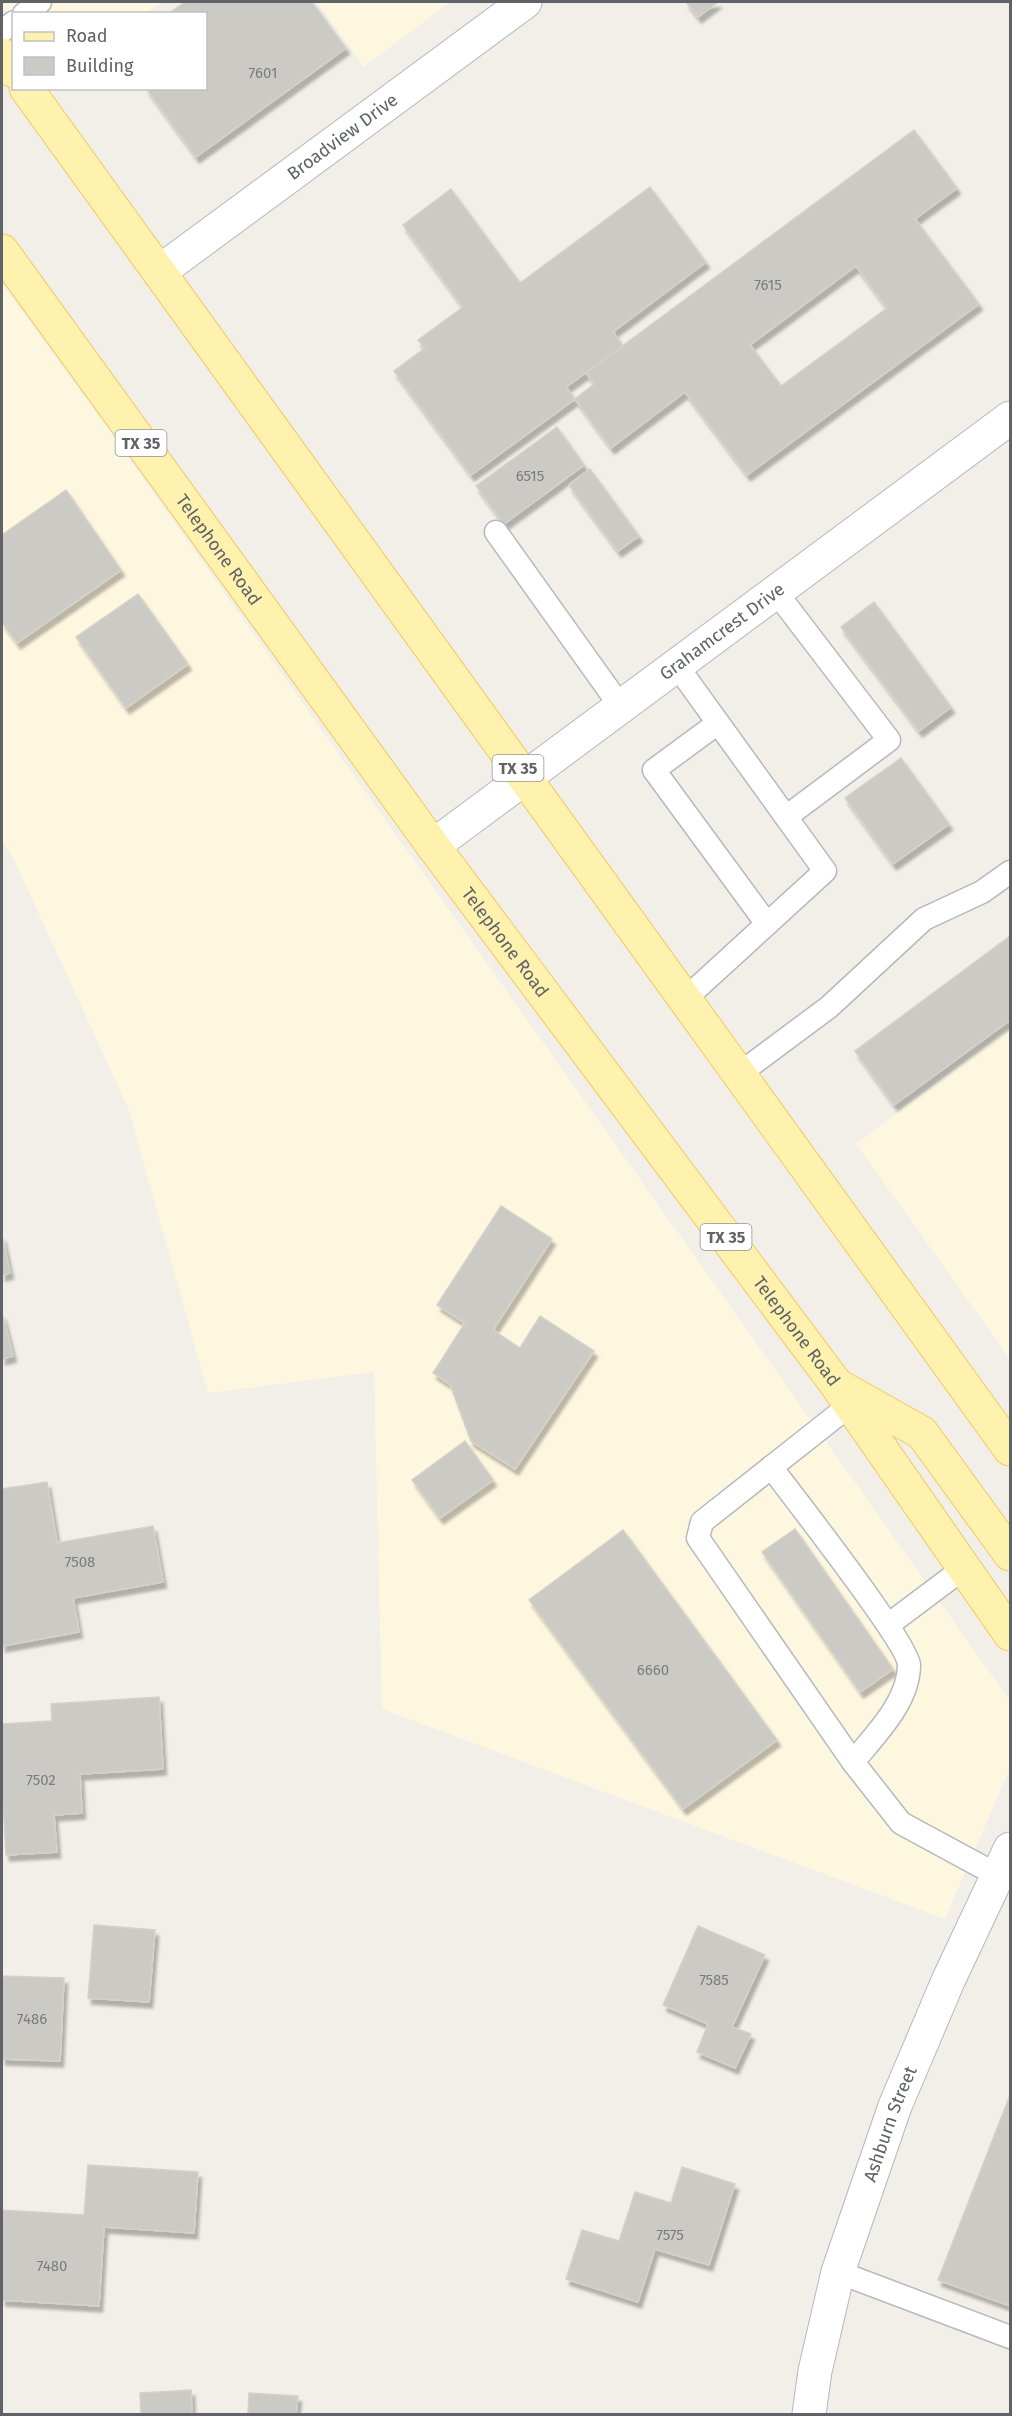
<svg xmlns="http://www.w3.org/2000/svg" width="1012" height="2416" viewBox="0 0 1012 2416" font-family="'Fira Sans',sans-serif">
<defs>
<filter id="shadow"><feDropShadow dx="3.5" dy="6" stdDeviation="1.5" flood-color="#0004"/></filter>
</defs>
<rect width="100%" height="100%" fill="#f1efe8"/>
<g fill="#fef7e0">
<polygon points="2,2 162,2 146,13 14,14 13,22 2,6"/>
<polygon points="317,2 450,2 364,67"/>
<polygon points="2,284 116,440 1010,1701 1010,1768 945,1919 382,1709 374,1372 208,1393 129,1110 11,853 2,841"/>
<polygon points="1010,1027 1010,1359 856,1144"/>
</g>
<g fill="#cccac5" stroke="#d6d1c6" stroke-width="1.5" fill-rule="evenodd" filter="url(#shadow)">
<polygon points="185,2 312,2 346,48 196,157 146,88 206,88 206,14 168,14"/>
<polygon points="686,2 718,2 698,17"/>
<path d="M914,130L957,188L915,219L979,304L747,475L685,392L611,448L575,399L594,384L586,373ZM856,266L887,308L781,386L750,345Z"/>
<polygon points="650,187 706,262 613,332 623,346 566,387 575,399 471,475 394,371 425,348 418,340 463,307 403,225 451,189 520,283"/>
<polygon points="557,427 584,465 504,524 476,486"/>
<polygon points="590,469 639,536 618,551 569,485"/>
<polygon points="66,490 121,570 17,643 2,622 2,535"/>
<polygon points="138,594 188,664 126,708 76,637"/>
<polygon points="874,602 951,707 919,731 841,627"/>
<polygon points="901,758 949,824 893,864 845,798"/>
<polygon points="1010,936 1010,1020 894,1105 855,1051"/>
<polygon points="501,1206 552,1239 493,1330 520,1348 540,1316 594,1351 515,1469 471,1441 450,1384 433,1373 465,1323 437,1305"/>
<polygon points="2,1235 10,1273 2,1275"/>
<polygon points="2,1313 13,1356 2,1359"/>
<polygon points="465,1441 493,1480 440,1518 412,1480"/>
<polygon points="47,1482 57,1543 153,1526 163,1582 73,1598 79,1632 2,1646 2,1489"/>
<polygon points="795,1529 893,1669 860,1692 762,1552"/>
<polygon points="623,1530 777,1740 683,1809 529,1600"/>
<polygon points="159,1697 163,1769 80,1774 82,1813 54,1815 57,1852 6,1855 2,1785 2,1724 52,1721 51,1704"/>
<polygon points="94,1925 155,1930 149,2002 88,1998"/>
<polygon points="698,1926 765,1955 732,2027 751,2034 735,2068 697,2052 708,2024 663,2005"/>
<polygon points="2,1976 64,1978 60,2061 2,2059"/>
<polygon points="1010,2095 1010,2306 938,2280"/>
<polygon points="88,2165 198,2172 194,2233 104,2227 99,2306 2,2300 2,2210 84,2215"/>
<polygon points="682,2167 735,2184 709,2265 655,2249 638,2302 566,2279 582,2230 619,2241 635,2192 671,2203"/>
<polygon points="191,2390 192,2414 141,2414 140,2393"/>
<polygon points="249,2393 298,2396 296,2414 248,2414"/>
</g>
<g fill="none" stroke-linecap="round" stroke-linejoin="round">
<g stroke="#b5b8bc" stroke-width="25">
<g id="lane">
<polyline points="24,14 40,2"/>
<polyline points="2,31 14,22"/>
<polyline points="496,532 621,707"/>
<polyline points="776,592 889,740 786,817"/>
<polyline points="677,666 825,871 685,999"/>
<polyline points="718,723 654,770 767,924"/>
<polyline points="739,1074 829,1007 924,919 982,892 1010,872"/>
<polyline points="850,1405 702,1522 698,1538 853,1762 901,1823 997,1875"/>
<path d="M771,1467C792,1495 908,1643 909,1665C909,1702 875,1735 853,1762"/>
<polyline points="888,1625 964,1568"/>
<polyline points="838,2272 1010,2337"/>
</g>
</g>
<g stroke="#b5b8bc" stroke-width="35">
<g id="street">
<path id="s1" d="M159,272L525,2"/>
<path id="s2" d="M433,846L1010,418"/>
<path id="s3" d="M809,2414L815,2371L838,2272L895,2106L948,1981L1010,1849"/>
</g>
</g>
<g stroke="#f2c960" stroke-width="35">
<g id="primary">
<polyline points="2,55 14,71"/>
<polyline points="26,88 1010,1449"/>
<path id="s4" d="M2,251L433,846L836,1384L1010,1634"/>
<polyline points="842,1388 922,1433 1010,1554"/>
</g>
</g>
<use href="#lane" stroke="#fff" stroke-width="22"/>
<use href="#street" stroke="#fff" stroke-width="33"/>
<use href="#primary" stroke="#fff2af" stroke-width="33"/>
</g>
<g text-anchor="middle" stroke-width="5" stroke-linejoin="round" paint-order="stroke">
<g font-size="15" fill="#7a7d7f">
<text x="263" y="78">7601</text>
<text x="768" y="290">7615</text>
<text x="530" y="481">6515</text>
<text x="80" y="1567">7508</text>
<text x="653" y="1675">6660</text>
<text x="41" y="1785">7502</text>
<text x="714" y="1985">7585</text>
<text x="32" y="2024">7486</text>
<text x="670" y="2240">7575</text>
<text x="52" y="2271">7480</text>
</g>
<g fill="#fff" stroke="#8f9295" stroke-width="1.5">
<rect x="115.5" y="430" width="51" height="26" rx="4.5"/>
<rect x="492.5" y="755" width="51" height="26" rx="4.5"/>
<rect x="700.5" y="1224" width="51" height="26" rx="4.5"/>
</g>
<g font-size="16" font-weight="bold" fill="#5f6368">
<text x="141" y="449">TX 35</text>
<text x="518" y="774">TX 35</text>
<text x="726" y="1243">TX 35</text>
</g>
<g font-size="18" fill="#5f6368" stroke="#fff">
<text dy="6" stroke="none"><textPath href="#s1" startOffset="228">Broadview Drive</textPath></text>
<text dy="6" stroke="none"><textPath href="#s4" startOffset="369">Telephone Road</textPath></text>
<text dy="6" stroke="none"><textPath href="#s2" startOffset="360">Grahamcrest Drive</textPath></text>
<text dy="6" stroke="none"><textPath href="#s4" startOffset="855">Telephone Road</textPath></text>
<text dy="6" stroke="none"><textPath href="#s4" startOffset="1341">Telephone Road</textPath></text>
<text dy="6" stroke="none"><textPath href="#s3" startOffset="302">Ashburn Street</textPath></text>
</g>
</g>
<rect width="1012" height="2416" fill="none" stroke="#5f6368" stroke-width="6"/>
<rect x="12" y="12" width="195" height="78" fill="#ffffff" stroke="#bfc1c3" stroke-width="1.5"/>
<rect x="24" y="32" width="30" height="9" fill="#fff2af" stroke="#bfc1c3" stroke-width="1.5"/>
<text x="66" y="42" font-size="18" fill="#5f6368">Road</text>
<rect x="24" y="57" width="30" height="18" fill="#cccac5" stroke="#bfc1c3" stroke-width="1.5"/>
<text x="66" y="72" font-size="18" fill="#5f6368">Building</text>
</svg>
